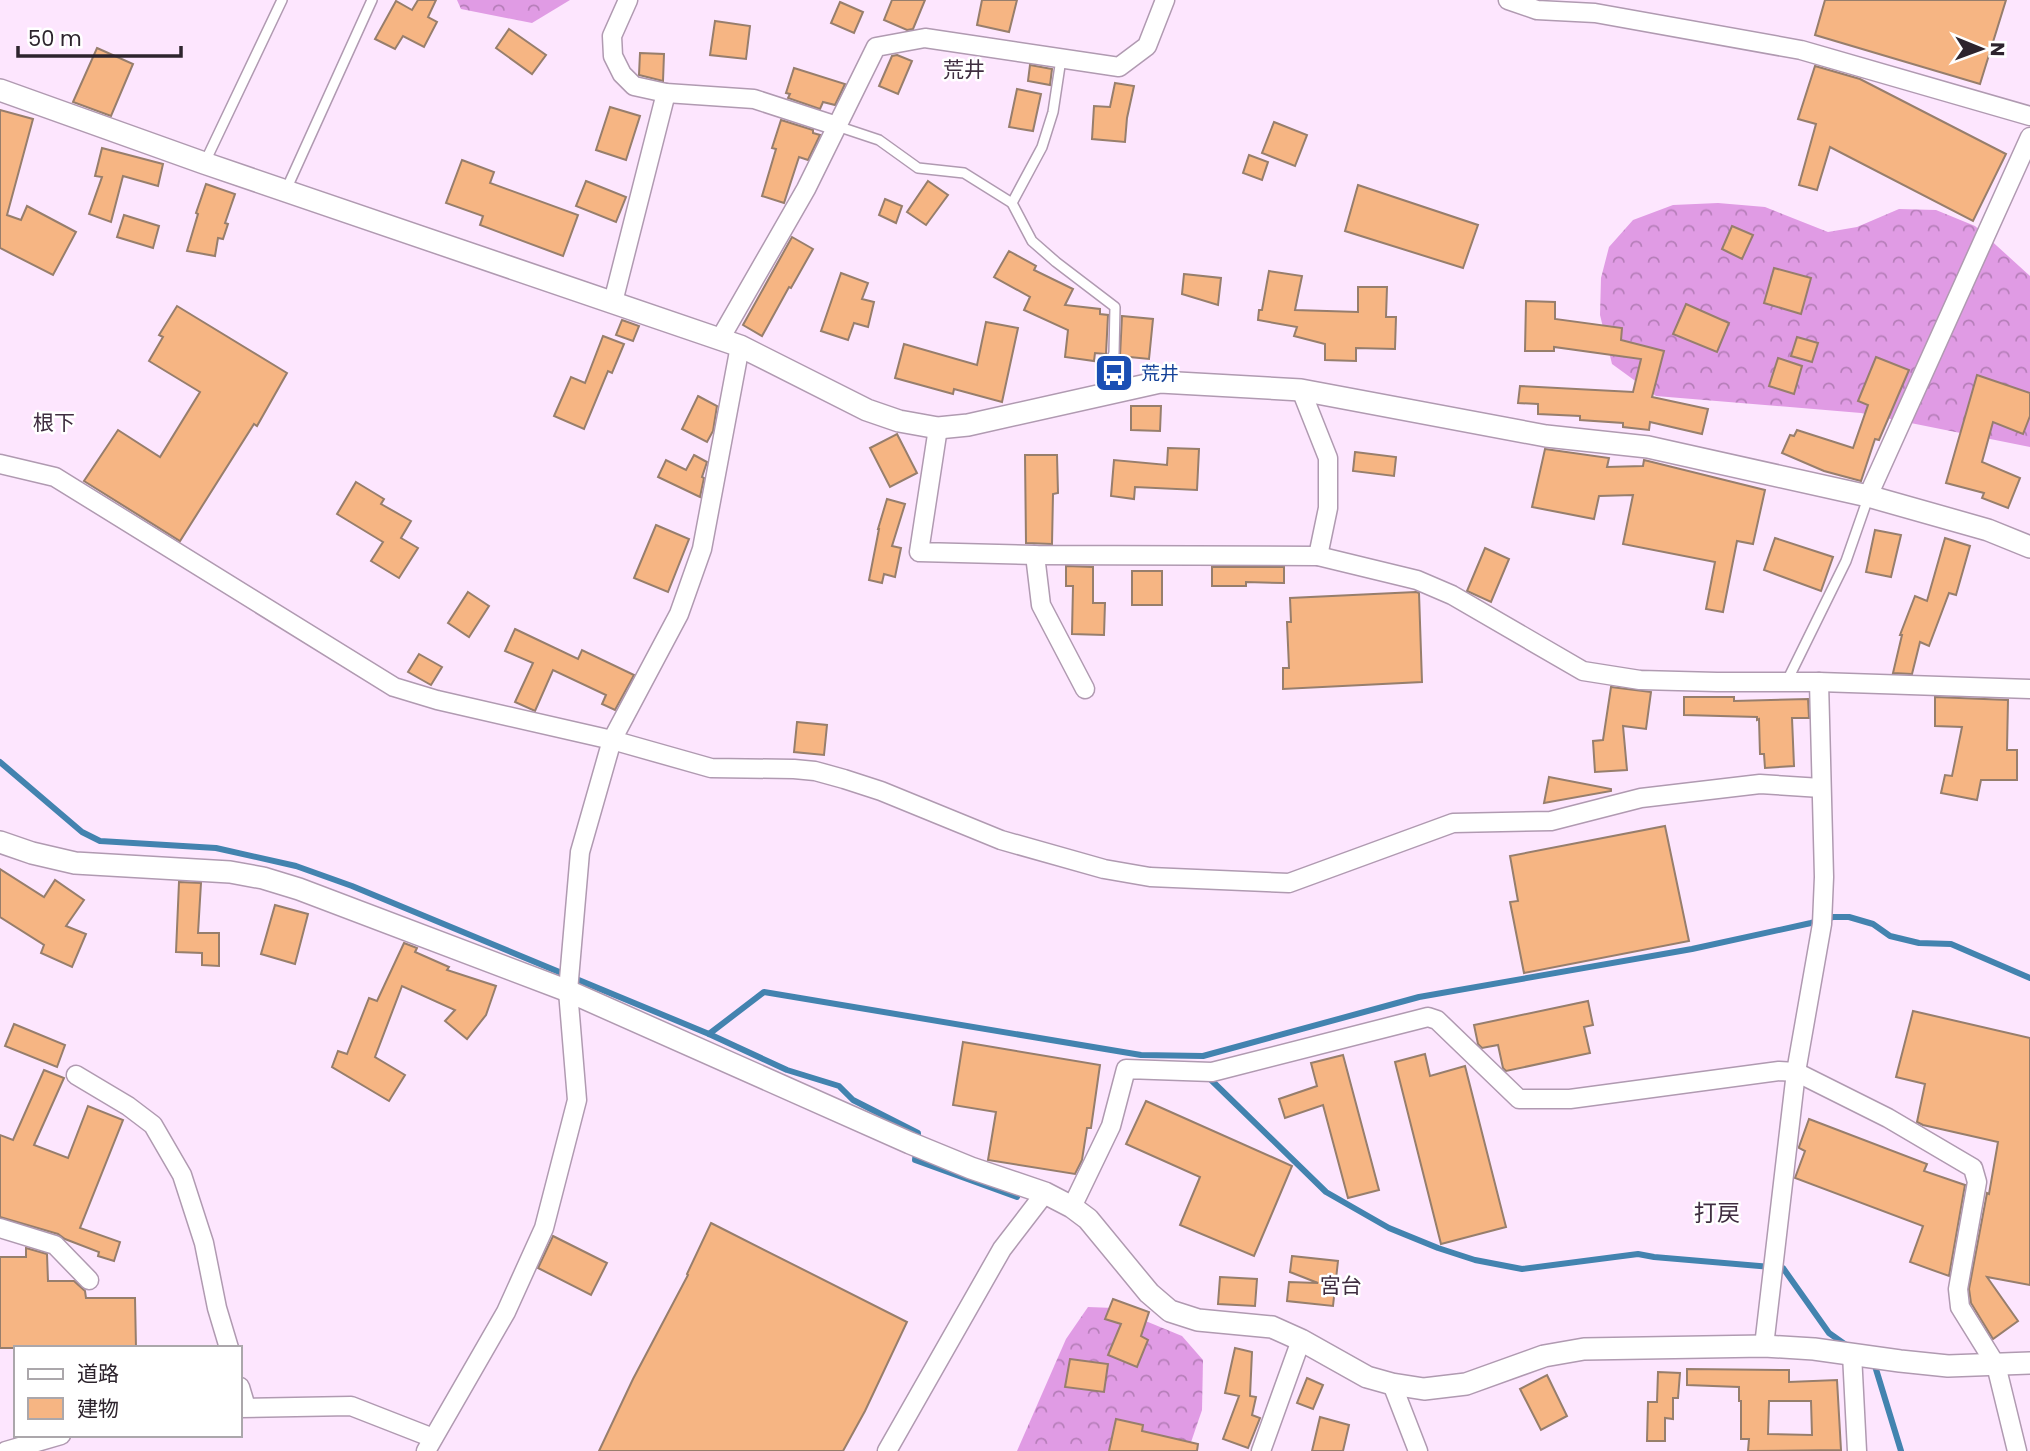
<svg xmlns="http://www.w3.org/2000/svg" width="2030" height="1451" viewBox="0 0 2030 1451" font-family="Poppins,'Noto Sans JP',sans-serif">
<defs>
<pattern id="forest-crowns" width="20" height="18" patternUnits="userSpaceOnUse" patternTransform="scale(1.75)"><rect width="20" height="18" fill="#e09be4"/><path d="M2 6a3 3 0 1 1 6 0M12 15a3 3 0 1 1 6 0" fill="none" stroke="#b67eb9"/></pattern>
</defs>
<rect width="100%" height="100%" fill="#fde6fe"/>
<g fill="url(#forest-crowns)">
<polygon points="457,0 570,0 532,23 461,9"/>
<polygon points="1718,203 1765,207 1828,232 1857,227 1899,209 1936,210 1975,226 2030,276 2030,447 1861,413 1656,396 1612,364 1600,315 1601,278 1609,247 1633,220 1673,205"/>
<polygon points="1088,1307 1114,1308 1182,1336 1203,1360 1202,1410 1188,1451 1017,1451 1066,1339"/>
</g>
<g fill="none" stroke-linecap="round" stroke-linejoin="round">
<g stroke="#4383af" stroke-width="6">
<polyline points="0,762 82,832 100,841 216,848 296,866 352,886 709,1034 787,1070 839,1086 853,1100 918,1133 918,1140"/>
<polyline points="709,1034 764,992 1141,1055 1203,1056 1419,997 1692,949 1811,923 1833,917 1849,917 1873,924 1890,936 1919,943 1951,944 2030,978"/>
<polyline points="1207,1076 1326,1192 1389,1228 1438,1248 1475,1260 1522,1269 1638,1254 1654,1257 1783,1268 1829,1333 1846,1345"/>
<polyline points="916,1151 915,1160 1017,1197"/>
<polyline points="1872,1364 1875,1366 1901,1451"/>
</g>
</g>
<g fill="#f6b583" stroke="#977e6c" stroke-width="2" fill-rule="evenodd">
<polygon points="418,0 436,0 428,17 437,22 424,47 403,36 395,49 375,39 396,1 412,10"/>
<polygon points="892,0 925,0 913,29 907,30 884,20"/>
<polygon points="982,0 1017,0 1009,32 977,25"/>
<polygon points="1825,0 2006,0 1980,84 1815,35"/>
<polygon points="840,2 863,12 854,33 831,23"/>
<polygon points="715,21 750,26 746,59 710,55"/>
<polygon points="509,29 546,55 532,74 496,48"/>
<polygon points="97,48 133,64 111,116 73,102"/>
<polygon points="640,53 664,54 663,81 639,75"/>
<polygon points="897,55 912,61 898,94 879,86 892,56"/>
<polygon points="1030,65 1052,69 1050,85 1028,81"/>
<polygon points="1815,66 1860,79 2006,154 1973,221 1830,147 1817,190 1799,185 1816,124 1798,119"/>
<polygon points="794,68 845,84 835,105 823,102 820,109 788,98 790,94 786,93"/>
<polygon points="1115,83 1134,86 1127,118 1125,142 1092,139 1094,106 1110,107"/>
<polygon points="1017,89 1041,94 1033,131 1009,127"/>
<polygon points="610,107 640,116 626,160 596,150"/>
<polygon points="0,110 33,119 7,215 21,220 27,206 76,232 53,275 0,248"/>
<polygon points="781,120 813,130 813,133 820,135 808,160 799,157 784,203 762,196 776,149 772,148"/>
<polygon points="1274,122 1307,135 1295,166 1262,153"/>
<polygon points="102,148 163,164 158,186 123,176 111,222 89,214 102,177 95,176"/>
<polygon points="1249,155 1268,162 1262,180 1243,173"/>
<polygon points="462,160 494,172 490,183 578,215 563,256 480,225 483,216 446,203"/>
<polygon points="586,181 626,197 616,222 576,206"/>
<polygon points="928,181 948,195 926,225 907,212"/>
<polygon points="206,184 235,194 225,223 228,224 223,239 218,238 215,256 187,251 198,214 196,213"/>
<polygon points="1358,185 1478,225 1463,268 1345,231"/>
<polygon points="885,199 902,206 896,223 879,215"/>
<polygon points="124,215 159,226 153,248 117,237"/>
<polygon points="1732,226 1753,235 1742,259 1722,249"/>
<polygon points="792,237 813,249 791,288 789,287 762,336 743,325"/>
<polygon points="1009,251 1036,266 1034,270 1073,289 1065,305 1100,309 1100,314 1108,315 1106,354 1095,353 1094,361 1065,357 1068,330 1024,310 1030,297 994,277"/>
<polygon points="1774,268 1811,278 1801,314 1764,303"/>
<polygon points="1269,271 1302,276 1295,310 1358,312 1358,287 1387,287 1386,317 1396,317 1395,349 1356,348 1356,361 1325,360 1325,344 1294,336 1297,327 1258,320 1259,310 1262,310"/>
<polygon points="841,273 868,283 862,299 874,302 868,327 854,323 848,340 821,331"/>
<polygon points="1184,274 1221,278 1218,305 1182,294"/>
<polygon points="1526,301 1555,302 1555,319 1622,328 1621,340 1664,351 1652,397 1708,409 1702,434 1650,422 1649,430 1623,427 1623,423 1580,420 1580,416 1538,414 1538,404 1518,403 1520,386 1633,392 1641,359 1554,347 1554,351 1525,351"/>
<polygon points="1686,304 1729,323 1717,352 1673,334"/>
<polygon points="177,306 287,373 257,426 254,424 180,541 84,481 118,430 160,457 200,392 149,361 163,337 159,335"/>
<polygon points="1122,316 1153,319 1149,359 1120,356"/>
<polygon points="622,320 639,326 633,341 616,335"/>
<polygon points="986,322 1018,328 1002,402 954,389 953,394 895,378 904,344 977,365"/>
<polygon points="603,336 624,344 612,373 608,371 584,429 554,416 571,377 585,383"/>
<polygon points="1797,337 1818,343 1812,362 1791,356"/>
<polygon points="1876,357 1909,370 1879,440 1875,439 1861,481 1824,471 1782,453 1790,435 1794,436 1797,430 1853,448 1868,405 1858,401"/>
<polygon points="1778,358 1802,366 1794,394 1769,386"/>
<polygon points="1977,375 2030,393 2030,416 2023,434 1993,422 1982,462 2020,478 2008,508 1982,498 1984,493 1946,483"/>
<polygon points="698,396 717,406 713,431 707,442 682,429"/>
<polygon points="1131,406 1161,406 1160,431 1131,430"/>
<polygon points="897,434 917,473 890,487 870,448"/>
<polygon points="1168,448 1199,449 1197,490 1135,487 1134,499 1111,496 1114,460 1167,465"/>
<polygon points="1545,449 1609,458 1607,467 1643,466 1644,460 1765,490 1753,544 1737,541 1723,612 1706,609 1715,562 1623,544 1633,495 1599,496 1594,519 1532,507"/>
<polygon points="1355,452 1396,457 1394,476 1353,471"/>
<polygon points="694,455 707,462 702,477 704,478 700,497 658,477 666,460 686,470"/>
<polygon points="1025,455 1057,455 1058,493 1053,494 1052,544 1026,543"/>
<polygon points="356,482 384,499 381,504 411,521 401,538 418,548 399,578 371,561 383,542 337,514"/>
<polygon points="887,499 905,504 892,546 901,548 895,577 884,574 882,583 869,580 879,529 878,529"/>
<polygon points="656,525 689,539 668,592 634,578"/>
<polygon points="1875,530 1901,535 1891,577 1866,572"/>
<polygon points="1775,538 1833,557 1821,591 1764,570"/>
<polygon points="1945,538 1970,546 1956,595 1949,593 1929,646 1920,642 1912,674 1893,673 1902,635 1900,635 1915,596 1927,601"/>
<polygon points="1485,548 1509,559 1491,602 1467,591"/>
<polygon points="1066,566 1093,567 1093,603 1105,603 1104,635 1072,634 1073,586 1066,586"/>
<polygon points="1212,567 1284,567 1284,583 1246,582 1246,586 1212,586"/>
<rect x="1132" y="571" width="30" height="34"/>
<polygon points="468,592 489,606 469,637 448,623"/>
<polygon points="1416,592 1419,593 1422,682 1283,689 1283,668 1289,668 1287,622 1291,622 1290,598"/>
<polygon points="515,629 578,659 582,650 634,675 615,710 602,704 606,695 553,670 535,711 515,702 533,663 505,651"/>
<polygon points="419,654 442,667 431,685 408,672"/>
<polygon points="1611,687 1651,692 1646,729 1623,726 1627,770 1595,772 1593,741 1603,740"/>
<polygon points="1684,697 1734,697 1734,701 1808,699 1809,718 1792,718 1794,766 1765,768 1764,754 1760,754 1759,719 1757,720 1757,717 1684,715"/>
<polygon points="1935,697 2008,700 2007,750 2017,750 2017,780 1981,780 1977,800 1941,793 1945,775 1952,776 1962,727 1935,726"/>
<polygon points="797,722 827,725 824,755 794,752"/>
<polygon points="1549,777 1611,789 1611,791 1544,803"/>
<polygon points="1665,826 1689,941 1524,973 1510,902 1518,901 1510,856"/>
<polygon points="0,869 44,897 55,880 84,900 66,926 86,934 72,967 41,953 44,945 0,917"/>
<polygon points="179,882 201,883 198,933 219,933 219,966 202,965 202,953 176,952"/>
<polygon points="275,905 308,914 295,964 261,954"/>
<polygon points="404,943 417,948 415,952 449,967 447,970 496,986 486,1015 467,1039 445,1021 455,1010 402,986 375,1057 405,1075 389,1101 332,1067 338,1051 347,1054 369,998 377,1001"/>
<polygon points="1588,1001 1593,1025 1584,1027 1590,1053 1506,1071 1503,1068 1498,1045 1482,1048 1478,1044 1474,1025"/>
<polygon points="1913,1011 2030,1038 2030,1285 1987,1277 2018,1321 1993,1339 1971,1303 1969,1289 1987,1193 1989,1194 1998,1142 1923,1125 1917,1122 1925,1084 1896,1077"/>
<polygon points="14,1024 65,1045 57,1067 5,1046"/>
<polygon points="963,1042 1100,1065 1091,1128 1087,1128 1082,1160 1075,1174 988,1160 996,1112 953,1105"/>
<polygon points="1425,1054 1430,1076 1465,1066 1506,1227 1441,1244 1395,1062"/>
<polygon points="1343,1055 1379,1190 1348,1198 1323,1105 1285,1118 1279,1099 1317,1086 1311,1063"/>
<polygon points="44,1070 64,1078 34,1145 68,1158 88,1106 123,1120 80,1228 120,1242 114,1261 98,1256 99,1252 65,1239 58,1234 0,1217 0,1135 13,1140"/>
<polygon points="1146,1101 1292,1166 1254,1256 1180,1225 1200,1177 1126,1144"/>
<polygon points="1809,1119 1927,1164 1924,1171 1965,1185 1949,1276 1910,1262 1923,1226 1795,1178 1805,1151 1799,1148 1799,1147"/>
<polygon points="711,1223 907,1322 865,1411 843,1451 599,1451 633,1379 688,1275 687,1274"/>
<polygon points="553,1236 607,1263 591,1295 538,1268"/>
<polygon points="26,1248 47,1254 48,1281 74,1281 85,1291 86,1298 135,1298 136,1348 0,1348 0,1257 26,1257"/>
<polygon points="1292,1256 1338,1261 1333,1306 1287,1301 1289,1282 1318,1283 1290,1272"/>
<polygon points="1220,1277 1257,1279 1255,1306 1218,1304"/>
<polygon points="1113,1299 1149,1312 1141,1336 1148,1340 1137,1367 1108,1355 1121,1324 1105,1319"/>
<polygon points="1235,1348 1252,1352 1250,1396 1256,1397 1252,1415 1260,1418 1248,1448 1223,1439 1239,1396 1225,1393"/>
<polygon points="1070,1359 1108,1364 1104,1392 1065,1387"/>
<path d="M1687,1369L1789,1370V1382L1837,1380L1841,1450L1748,1451L1749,1439H1741V1401H1739V1387L1687,1385ZM1769,1401H1811L1812,1435L1768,1434Z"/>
<polygon points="1658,1372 1680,1373 1678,1398 1673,1398 1673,1419 1665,1418 1665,1441 1647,1441 1648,1402 1657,1402"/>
<polygon points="1547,1375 1567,1416 1541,1430 1520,1389"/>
<polygon points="1307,1378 1323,1385 1313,1409 1297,1403"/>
<polygon points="1320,1417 1349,1425 1343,1451 1312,1451"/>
<polygon points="1116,1419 1143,1425 1142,1431 1198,1444 1197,1451 1109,1451"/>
</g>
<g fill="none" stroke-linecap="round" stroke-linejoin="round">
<g stroke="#b09ab1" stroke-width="12">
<g id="service">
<polyline points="1061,59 1053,112 1042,147 1012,203 1032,241 1056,262 1115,307 1114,353 1105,373 1106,393"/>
<polyline points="837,126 879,140 918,168 964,173 1012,203"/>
<polyline points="205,162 282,0"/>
<polyline points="286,190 372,0"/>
<polyline points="1787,681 1846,561 1868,498"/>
</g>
</g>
<g stroke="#b09ab1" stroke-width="21">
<g id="minor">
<polyline points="628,0 612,36 613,56 622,74 634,86 666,93 754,99 837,126"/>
<polyline points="1508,0 1537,10 1595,13 1801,50 2030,116"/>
<polyline points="613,302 666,93"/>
<polyline points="720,339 806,189 876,47 925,38 1119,67 1147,46 1165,0"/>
<polyline points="1301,390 1328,458 1328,508 1318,556"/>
<polyline points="938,428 919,552 1035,555 1318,556 1417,580 1452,595 1583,671 1640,680 1717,682 1819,682 2030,689"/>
<polyline points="0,464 55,477 394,687 437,700 612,740 711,768 794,769 815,771 844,779 881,791 1001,840 1104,869 1150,877 1289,883 1453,823 1551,821 1641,798 1760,784 1821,788"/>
<polyline points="1868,496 2030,137"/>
<polyline points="1035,555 1041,605 1085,689"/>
<polyline points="76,1075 128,1106 153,1125 182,1175 204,1243 217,1308 229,1348"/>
<polyline points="1072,1207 1111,1126 1126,1069 1212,1072 1428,1017 1437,1020 1519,1099 1570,1099 1779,1071 1796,1072 1888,1118 1973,1168 1977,1182 1958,1289 1960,1307 1996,1365 2017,1451"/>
<polyline points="0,1228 55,1245 89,1280"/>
<polyline points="1764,1346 1796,1072 1822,924 1824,877 1819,682"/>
<polyline points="1852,1354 1857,1451"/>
<polyline points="1392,1384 1418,1451"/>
<polyline points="240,1387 246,1407"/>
<polyline points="240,1408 351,1406 433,1438"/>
<polyline points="6,1451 61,1435"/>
<polyline points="426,1451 506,1312 544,1228 577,1100 568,991 580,852 612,740 679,614 702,549 740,346"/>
<polyline points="887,1451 1002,1249 1045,1193"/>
<polyline points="1261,1451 1301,1340"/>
</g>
</g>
<g stroke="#b09ab1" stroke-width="24">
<g id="tertiary">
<polyline points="0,90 204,163 740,346 867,410 899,421 938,428 968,425 1160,382 1301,390 1546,436 1648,447 1868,496 1988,530 2030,547"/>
<polyline points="0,842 32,853 75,863 230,872 263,878 299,889 568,991 910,1143 971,1168 1045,1193 1072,1207 1088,1219 1149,1293 1170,1311 1198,1320 1272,1327 1301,1340 1367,1377 1392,1384 1424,1389 1466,1384 1544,1356 1584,1349 1764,1346 1814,1349 1900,1361 1948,1366 2030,1363"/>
</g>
</g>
<use href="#service" stroke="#fff" stroke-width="9"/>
<use href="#minor" stroke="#fff" stroke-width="18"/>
<use href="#tertiary" stroke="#fff" stroke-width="21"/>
</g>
<defs>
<g id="bus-square" transform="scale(2.0125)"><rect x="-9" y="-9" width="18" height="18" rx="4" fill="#1a4fb4" stroke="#fff"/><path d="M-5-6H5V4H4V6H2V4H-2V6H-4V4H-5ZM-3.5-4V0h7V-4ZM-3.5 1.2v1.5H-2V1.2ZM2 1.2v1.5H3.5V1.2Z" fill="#fff"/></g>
</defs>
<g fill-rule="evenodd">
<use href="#bus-square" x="1114" y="373"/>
</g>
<g text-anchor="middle" stroke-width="5" stroke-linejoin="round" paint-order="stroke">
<g font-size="19" fill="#164399" stroke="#fff" text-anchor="start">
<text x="1141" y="380">荒井</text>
</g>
<g font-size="21" fill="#3f2d40" stroke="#fff">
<text x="964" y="77">荒井</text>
<text x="54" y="430">根下</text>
<text x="1341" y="1293">宮台</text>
</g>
<g font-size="23" fill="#3f2d40" stroke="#fff">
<text x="1717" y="1221">打戻</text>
</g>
</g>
<rect x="14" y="1346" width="228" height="91" fill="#ffffff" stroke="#aba7ab" stroke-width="2"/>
<rect x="28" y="1369" width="35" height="10" fill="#ffffff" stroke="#aba7ab" stroke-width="2"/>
<text x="77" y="1381" font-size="21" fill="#2d242d">道路</text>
<rect x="28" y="1398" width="35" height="21" fill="#f6b583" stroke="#aba7ab" stroke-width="2"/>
<text x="77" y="1416" font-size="21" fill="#2d242d">建物</text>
<g transform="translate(1981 49) rotate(91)" stroke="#ffffff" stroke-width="5" paint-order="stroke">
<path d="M0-5L12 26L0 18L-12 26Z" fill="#2d242d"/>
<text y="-10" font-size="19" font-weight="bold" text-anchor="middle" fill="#2d242d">N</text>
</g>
<path d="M18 46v10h163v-10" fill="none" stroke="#2d242d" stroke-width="3.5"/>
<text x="28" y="46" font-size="21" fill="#2d242d" stroke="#ffffff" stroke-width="5" paint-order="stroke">50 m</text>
</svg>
